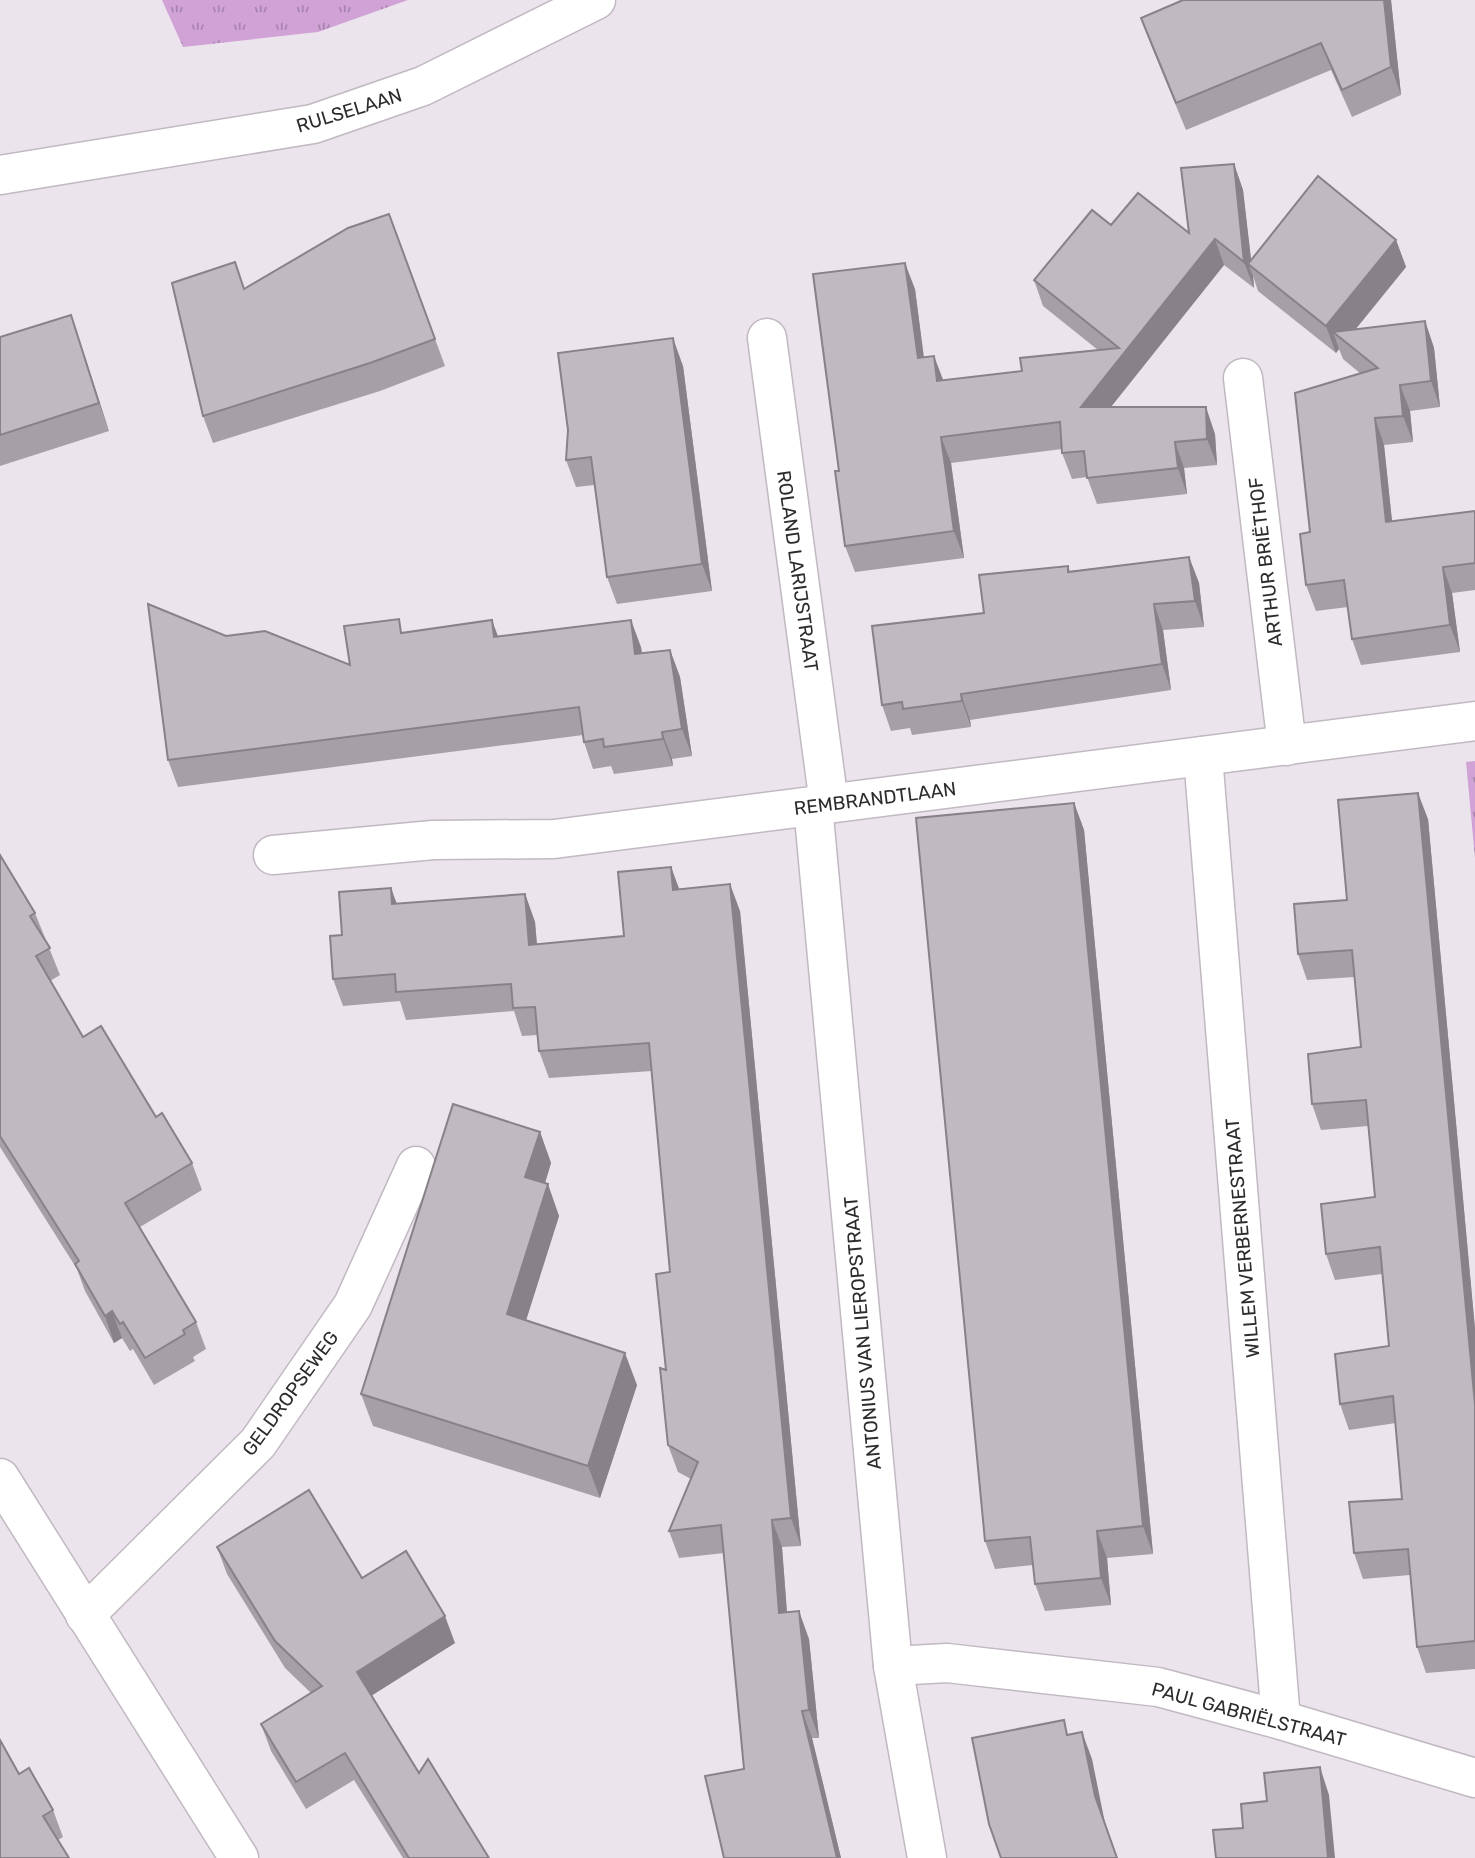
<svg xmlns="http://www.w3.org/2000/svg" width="1475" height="1858" viewBox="0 0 1475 1858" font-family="Rubik,sans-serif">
<defs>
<pattern id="grass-tufts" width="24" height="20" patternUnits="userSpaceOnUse" patternTransform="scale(1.75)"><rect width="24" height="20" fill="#d0a2d6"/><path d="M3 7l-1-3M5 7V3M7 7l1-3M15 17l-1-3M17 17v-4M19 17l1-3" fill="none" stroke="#a984ae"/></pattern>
</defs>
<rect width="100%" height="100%" fill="#ece4ed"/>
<g fill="url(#grass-tufts)">
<polygon points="162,0 408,0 318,32 183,47"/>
<polygon points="1475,761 1475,858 1466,762"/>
</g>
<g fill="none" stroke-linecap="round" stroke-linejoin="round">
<g stroke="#c1b9c1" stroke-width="41">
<g id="minor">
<polyline points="0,175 313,124 423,86 596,0"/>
<polyline points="767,338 829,804"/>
<polyline points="1243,378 1287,746"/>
<polyline points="1203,756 1281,1720"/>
<polyline points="813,806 893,1666 927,1858"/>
<polyline points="273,855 433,840 554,839 1475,721"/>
<polyline points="0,1478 239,1858"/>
<polyline points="85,1615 258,1443 353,1305 416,1166"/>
<polyline points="893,1666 947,1663 1158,1687 1281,1720 1475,1778"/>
</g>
</g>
<use href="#minor" stroke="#fff" stroke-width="38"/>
</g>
<g fill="#a69fa6">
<polygon points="1183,0 1391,0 1401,95 1352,117 1331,70 1186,130 1151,45 1141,18"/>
<polygon points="1234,164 1243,190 1251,261 1396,240 1406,267 1355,330 1425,321 1434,348 1440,407 1410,411 1413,442 1384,445 1392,522 1475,511 1475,590 1452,593 1460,652 1361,665 1352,639 1348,607 1316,611 1306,585 1310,532 1361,374 1343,359 1339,349 1336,353 1258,291 1253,276 1254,288 1224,265 1111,407 1215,434 1217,465 1184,468 1187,494 1097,504 1087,477 1072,479 1062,453 1062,449 951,463 964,558 855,572 845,546 839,471 915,289 924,357 943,380 1022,371 1098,350 1043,306 1034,280 1111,225 1189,233"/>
<polygon points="389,214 445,366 380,391 213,443 203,416 245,289"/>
<polygon points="71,315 109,431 0,466 0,337"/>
<polygon points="683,366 712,591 617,604 607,577 594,485 576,487 566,460"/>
<polygon points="1189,557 1199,583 1204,627 1163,630 1171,690 970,720 971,727 912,735 910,728 891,731 882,705 984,613 1068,566 1070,571"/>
<polygon points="404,633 498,637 641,647 642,653 670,650 680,677 692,756 672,759 673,766 614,774 611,766 593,769 584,742 583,735 178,787 168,760 226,636 350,665"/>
<polygon points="1074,803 1084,830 1153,1554 1107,1558 1111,1605 1045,1611 1035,1584 1033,1565 995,1569 985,1541"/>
<polygon points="1428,819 1475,1329 1475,1669 1426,1673 1417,1647 1410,1575 1363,1579 1354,1553 1402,1499 1396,1423 1349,1430 1340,1404 1389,1346 1382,1274 1335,1280 1326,1254 1375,1197 1368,1126 1321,1130 1312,1104 1361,1047 1355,977 1307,980 1298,954 1347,900"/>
<polygon points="0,855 35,913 60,975 50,981 83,1037 156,1117 192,1163 202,1190 140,1227 196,1322 206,1349 193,1357 195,1361 154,1385 133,1349 130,1351 122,1338 114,1343 85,1291 77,1269 0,1147"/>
<polygon points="671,867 679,889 740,911 801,1546 782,1547 787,1612 809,1639 819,1738 812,1738 841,1858 724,1858 744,1769 724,1553 679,1558 669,1531 691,1479 678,1472 668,1445 666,1370 670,1272 652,1071 549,1078 539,1051 537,1035 522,1036 514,1011 406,1020 400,1001 343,1006 333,979 342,935 396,904 525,894 535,922 537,944 624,936"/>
<polygon points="540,1132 551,1163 545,1183 559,1216 526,1320 637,1385 600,1498 373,1426 361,1394"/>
<polygon points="217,1547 362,1578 455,1643 371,1696 419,1773 489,1858 403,1858 354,1780 306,1809 271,1751 261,1724 311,1693 285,1668 227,1574"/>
<polygon points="19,1774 53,1810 63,1837 58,1840 0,1858"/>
</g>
<g fill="#878287">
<polygon points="1384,0 1391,0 1401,95 1391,67"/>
<polygon points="1234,164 1243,190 1252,267 1248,264 1253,276 1254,288 1244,262"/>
<polygon points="1215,239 1224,265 1090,433 1081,407"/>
<polygon points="1396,240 1406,267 1345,342 1333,332 1339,349 1336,353 1326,326"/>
<polygon points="905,263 915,289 927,384 918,358"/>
<polygon points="71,315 80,342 109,431 99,403"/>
<polygon points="1425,321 1434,348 1440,407 1431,381"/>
<polygon points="673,338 683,366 712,591 702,564"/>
<polygon points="934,356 944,382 937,381"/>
<polygon points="1400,385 1410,411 1413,442 1403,416"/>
<polygon points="1206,407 1215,434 1217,465 1207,439"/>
<polygon points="1375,418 1384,445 1395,549 1386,522"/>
<polygon points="941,437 951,463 964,558 954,531"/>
<polygon points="1175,442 1184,468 1187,494 1178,468"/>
<polygon points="1189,557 1199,583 1204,627 1195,601"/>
<polygon points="1443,567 1452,593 1460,652 1450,625"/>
<polygon points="1154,604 1163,630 1171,690 1162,664"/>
<polygon points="492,620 502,647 494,637"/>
<polygon points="631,620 641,647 645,681 635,654"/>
<polygon points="670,650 680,677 692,756 682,729"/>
<polygon points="961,694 970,720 971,727 962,701"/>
<polygon points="662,732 672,759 673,766 663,739"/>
<polygon points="1418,793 1428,819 1475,1329 1475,1405"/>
<polygon points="1074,803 1084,830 1153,1554 1143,1526"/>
<polygon points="671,867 681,894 673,890"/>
<polygon points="730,884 740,911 801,1546 791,1518"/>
<polygon points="391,888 401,915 392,904"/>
<polygon points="525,894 535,922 539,972 529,945"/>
<polygon points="540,1132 551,1163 537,1209 525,1177"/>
<polygon points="548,1184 559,1216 518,1346 507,1314"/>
<polygon points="112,1311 122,1338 114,1343 105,1316"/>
<polygon points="625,1353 637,1385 600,1498 588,1466"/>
<polygon points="772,1520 782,1547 789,1640 779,1613"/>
<polygon points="1097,1531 1107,1558 1111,1605 1101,1578"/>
<polygon points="799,1611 809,1639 819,1738 809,1710"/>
<polygon points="445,1616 455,1643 366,1699 357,1672"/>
<polygon points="802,1711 812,1738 841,1858 837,1858"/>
<polygon points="1082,1732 1092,1759 1105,1823 1095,1796"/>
<polygon points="1320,1767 1329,1795 1335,1858 1328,1858"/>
</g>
<g fill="#c1b9c1" stroke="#878287" stroke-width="2">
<polygon points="1183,0 1384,0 1391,67 1342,90 1321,43 1176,103 1141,18"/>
<polygon points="1234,164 1244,262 1215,239 1081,407 1206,407 1207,439 1175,442 1178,468 1087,478 1084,451 1062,453 1060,422 941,437 954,531 845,546 835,471 839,471 813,274 905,263 918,358 934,356 937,381 1022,371 1020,358 1119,348 1034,280 1092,210 1111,225 1138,193 1189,233 1181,168"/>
<polygon points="1318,176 1396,240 1326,326 1248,264"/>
<polygon points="389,214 435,339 370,363 203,416 172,283 235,262 244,289 348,228"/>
<polygon points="71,315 99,403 0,435 0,337"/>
<polygon points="1425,321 1431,381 1400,385 1403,416 1375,418 1386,522 1475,511 1475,563 1443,567 1450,625 1352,639 1344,580 1306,585 1300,534 1310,532 1295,393 1378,368 1333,332"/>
<polygon points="673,338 702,564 607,577 591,457 566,460 568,430 558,353"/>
<polygon points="1189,557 1195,601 1154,604 1162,664 961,694 962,701 903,709 902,702 882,705 872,626 984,613 979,575 1068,566 1068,572"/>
<polygon points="148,604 226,636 265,631 350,665 344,626 399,619 401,633 492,620 494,637 631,620 635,654 670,650 682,729 662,732 663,739 604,747 603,739 584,742 579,707 168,760"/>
<polygon points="1418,793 1475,1405 1475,1641 1417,1647 1408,1549 1354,1553 1349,1502 1402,1499 1393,1396 1340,1404 1335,1354 1389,1346 1380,1247 1326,1254 1321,1204 1375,1197 1366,1100 1312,1104 1308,1054 1361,1047 1352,950 1298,954 1294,904 1347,900 1338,800"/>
<polygon points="1074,803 1143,1526 1097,1531 1101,1578 1035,1584 1030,1537 985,1541 916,818"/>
<polygon points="0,855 35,913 30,916 50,948 36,956 83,1037 101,1026 156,1117 162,1113 192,1163 125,1203 196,1322 183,1330 185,1334 145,1358 123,1322 120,1324 112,1311 105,1316 75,1264 79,1261 0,1136"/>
<polygon points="671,867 673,890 730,884 791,1518 772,1520 779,1613 799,1611 809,1710 802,1711 837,1858 724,1858 705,1776 744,1769 721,1525 669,1531 698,1462 668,1445 660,1368 666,1370 656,1274 670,1272 649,1043 539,1051 535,1007 513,1008 511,984 396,992 395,974 333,979 330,936 342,935 339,892 391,888 392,904 525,894 529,945 624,936 618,872"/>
<polygon points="453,1104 540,1132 525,1177 548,1184 507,1314 625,1353 588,1466 361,1394"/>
<polygon points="309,1490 362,1578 406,1551 445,1616 357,1672 419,1773 428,1759 489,1858 409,1858 345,1753 296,1782 261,1724 322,1686 275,1641 217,1547"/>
<polygon points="1064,1720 1067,1735 1082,1732 1095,1796 1117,1858 1001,1858 989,1824 972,1738"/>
<polygon points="0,1740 19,1774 29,1768 53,1810 43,1816 69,1858 0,1858"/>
<polygon points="1320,1767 1328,1858 1216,1858 1213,1830 1243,1828 1241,1804 1267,1801 1264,1773"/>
</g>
<g text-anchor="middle" stroke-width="5" stroke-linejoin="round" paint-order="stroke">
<g font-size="19" fill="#2e2b2e" stroke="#fff">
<text transform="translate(349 110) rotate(-17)" y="7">RULSELAAN</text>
<text transform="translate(1265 562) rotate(-97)" y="7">ARTHUR BRIËTHOF</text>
<text transform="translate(798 571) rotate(82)" y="7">ROLAND LARIJSTRAAT</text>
<text transform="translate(875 798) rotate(-7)" y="7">REMBRANDTLAAN</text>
<text transform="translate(1242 1238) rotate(-95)" y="7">WILLEM VERBERNESTRAAT</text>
<text transform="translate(862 1333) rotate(-95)" y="7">ANTONIUS VAN LIEROPSTRAAT</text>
<text transform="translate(290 1393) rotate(-54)" y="7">GELDROPSEWEG</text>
<text transform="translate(1249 1714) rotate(15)" y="7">PAUL GABRIËLSTRAAT</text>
</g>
</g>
</svg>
